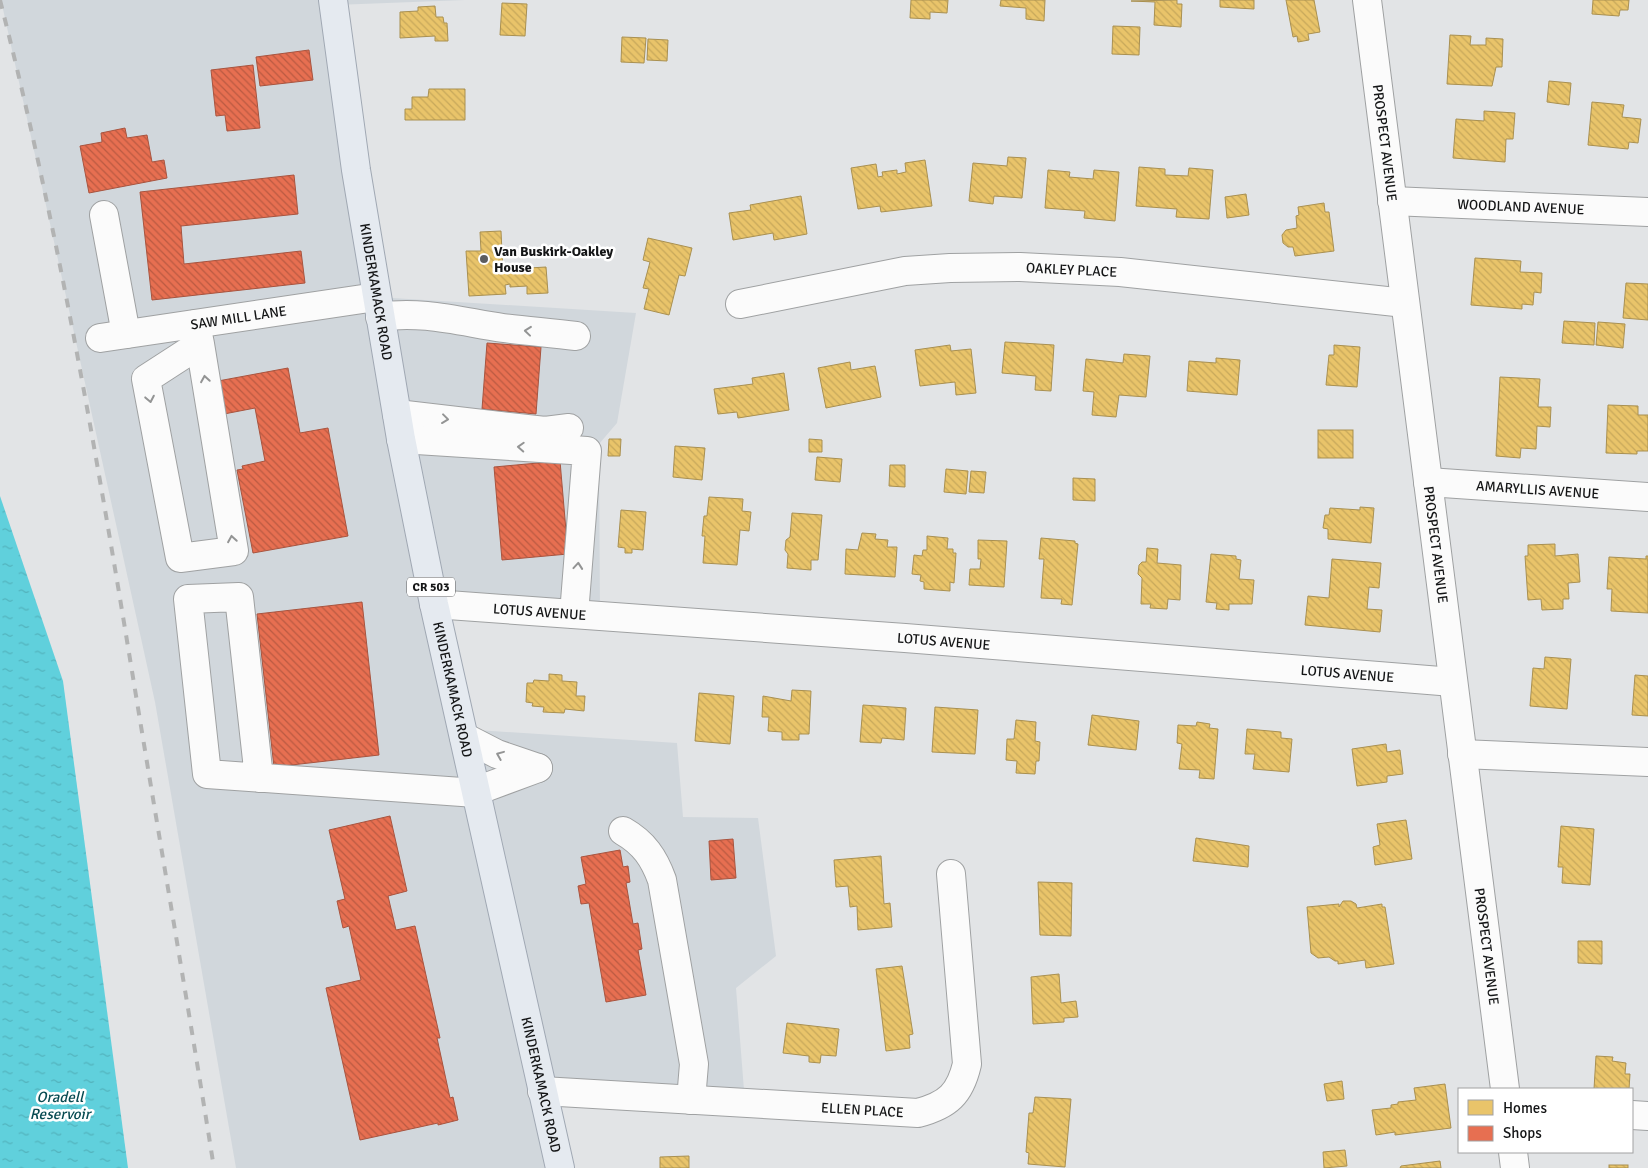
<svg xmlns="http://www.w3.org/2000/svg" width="1648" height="1168" viewBox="0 0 1648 1168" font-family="Signika,sans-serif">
<defs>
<pattern id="water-ripples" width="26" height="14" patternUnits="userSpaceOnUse" patternTransform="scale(1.25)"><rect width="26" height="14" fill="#60d0dc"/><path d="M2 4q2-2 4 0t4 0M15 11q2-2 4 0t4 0" fill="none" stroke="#52b2bc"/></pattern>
<pattern id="homes-back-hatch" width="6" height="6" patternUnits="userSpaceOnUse" patternTransform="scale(1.25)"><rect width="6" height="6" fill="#e9c46a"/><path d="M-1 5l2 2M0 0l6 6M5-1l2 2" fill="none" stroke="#c7a85b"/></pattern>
<pattern id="shops-back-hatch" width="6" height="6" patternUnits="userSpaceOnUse" patternTransform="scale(1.25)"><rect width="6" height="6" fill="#e76f51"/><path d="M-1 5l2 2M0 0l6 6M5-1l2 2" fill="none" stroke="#ba5a42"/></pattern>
</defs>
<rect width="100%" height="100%" fill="#e2e4e6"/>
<polygon fill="#d1d7dc" points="1,0 465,0 335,5 376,297 636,313 617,423 599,444 600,616 435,604 462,729 677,743 683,817 758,818 776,956 736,988 745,1103 542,1091 560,1168 236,1168 155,702"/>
<polygon fill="url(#water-ripples)" points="0,496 63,681 128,1168 0,1168"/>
<g fill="url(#homes-back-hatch)" stroke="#a99051">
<polygon points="911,0 948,0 947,13 930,12 930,19 910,18"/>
<polygon points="1001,0 1045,0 1044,21 1026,19 1026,8 1000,6"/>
<polygon points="1177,0 1177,4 1182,4 1181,27 1154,25 1155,2 1131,1"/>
<polygon points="1220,0 1254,0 1254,9 1220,7"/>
<polygon points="1286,0 1314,0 1320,32 1308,34 1309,40 1298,42 1297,36 1293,37"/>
<polygon points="1593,0 1629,0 1628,10 1620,10 1619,16 1592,14"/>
<polygon points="502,3 527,4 525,36 500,35"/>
<polygon points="435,6 436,17 443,17 444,23 447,23 448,41 435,41 435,36 400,38 400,12 418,11 418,7"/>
<polygon points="1113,26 1140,27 1139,55 1112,54"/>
<polygon points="1450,35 1471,36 1470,45 1486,45 1486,38 1503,39 1502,67 1496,67 1492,86 1447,84"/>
<polygon points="622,37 646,38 644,63 621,62"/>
<polygon points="648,39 668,40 667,61 647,60"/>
<polygon points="1549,81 1571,83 1569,105 1547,102"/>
<polygon points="429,89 465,89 465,120 405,120 405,109 412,109 412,97 428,97"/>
<polygon points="1592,102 1624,105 1622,117 1641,119 1638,143 1629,142 1628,149 1588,145"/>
<polygon points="1484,111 1515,113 1513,139 1506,139 1505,162 1453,158 1456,119 1484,121"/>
<polygon points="1008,157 1026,158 1022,198 994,196 993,204 969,201 973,163 1007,166"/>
<polygon points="925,160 932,206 881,212 880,206 858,209 851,168 876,164 878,177 883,176 882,172 897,170 897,174 906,172 905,163"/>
<polygon points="1139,167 1165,169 1165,175 1188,176 1189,168 1213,170 1209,219 1176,217 1177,209 1136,206"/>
<polygon points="1048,170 1070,172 1069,177 1093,179 1094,170 1119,172 1115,221 1084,218 1085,211 1045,208"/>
<polygon points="1246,194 1249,215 1227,218 1225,197"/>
<polygon points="801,196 807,234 774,240 773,233 733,240 729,213 751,210 750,205"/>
<polygon points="1324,203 1325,212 1329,212 1334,251 1295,256 1293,247 1288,247 1283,243 1282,235 1286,230 1297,228 1296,216 1299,215 1298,207"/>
<polygon points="501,231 503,273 512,272 512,269 546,267 548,293 527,294 527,286 510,287 510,284 505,285 506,294 469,296 466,251 481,251 480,232"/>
<polygon points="648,238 692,248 685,276 679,275 669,315 644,309 649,289 643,288 650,262 643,260"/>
<polygon points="1475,258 1521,261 1520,272 1542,273 1541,293 1534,292 1533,305 1522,304 1522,309 1471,305"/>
<polygon points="1626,283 1648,284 1648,320 1623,318"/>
<polygon points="1564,321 1595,323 1594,345 1562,343"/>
<polygon points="1598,322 1625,324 1623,348 1596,345"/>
<polygon points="1005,342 1054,345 1051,391 1035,390 1036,376 1002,373"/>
<polygon points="950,345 951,351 971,349 976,393 956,395 955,382 920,386 915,350"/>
<polygon points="1334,345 1360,347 1357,387 1326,385 1329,355 1334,355"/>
<polygon points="1124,354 1150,356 1146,397 1119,395 1116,417 1092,415 1094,392 1083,391 1086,359 1123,363"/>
<polygon points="1216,358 1240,360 1237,395 1187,391 1189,361 1216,363"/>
<polygon points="850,362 851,370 875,366 881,397 826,408 818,368"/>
<polygon points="784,373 789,410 738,418 737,412 718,414 714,389 753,384 752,378"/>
<polygon points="1500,377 1540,379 1538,407 1551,407 1550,427 1537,426 1536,449 1521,448 1520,458 1496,456"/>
<polygon points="1608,405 1638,406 1638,415 1648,415 1648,451 1637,451 1637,454 1606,453"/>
<rect x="1318" y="430" width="35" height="28"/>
<polygon points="609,439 621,439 620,456 608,456"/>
<polygon points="809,439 822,440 822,452 809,452"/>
<polygon points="675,446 705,448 702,480 673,477"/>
<polygon points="817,457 842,459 840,482 815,480"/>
<polygon points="890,465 905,465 905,487 889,486"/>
<polygon points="946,469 968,471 966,494 944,492"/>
<polygon points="971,471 986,472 984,493 969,492"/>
<polygon points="1073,478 1095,479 1095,501 1073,500"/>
<polygon points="709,497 743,499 742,511 751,512 749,531 740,530 737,565 703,563 705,536 702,536 704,516 707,516"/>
<polygon points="1360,507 1374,508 1371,543 1328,539 1328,529 1323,528 1325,515 1329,515 1330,508 1360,510"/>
<polygon points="621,510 646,512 643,550 632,549 632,553 625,553 625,548 618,547"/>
<polygon points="792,513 822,515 818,560 811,560 811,570 787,568 788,554 785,550 786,540 790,537"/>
<polygon points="862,533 876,534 875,539 888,540 887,547 897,547 895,577 845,574 846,549 858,550"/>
<polygon points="927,536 948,538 947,549 953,549 953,553 956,553 954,583 950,582 950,591 924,589 924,582 920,581 921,575 912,574 914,555 922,556 923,550 927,550"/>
<polygon points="1041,538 1075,541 1075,543 1078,544 1072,605 1061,604 1062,599 1041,598 1044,559 1039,559"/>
<polygon points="978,540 1007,541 1004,587 969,585 970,569 980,569 981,559 978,559"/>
<polygon points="1555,544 1555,556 1578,554 1580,582 1568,583 1569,599 1563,599 1563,609 1542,610 1541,599 1528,600 1525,556 1528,556 1528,545"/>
<polygon points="1147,548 1158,549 1157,563 1181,565 1180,600 1168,599 1167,609 1150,608 1151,604 1141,604 1142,578 1138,574 1139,565 1142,562 1146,562"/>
<polygon points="1211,554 1236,556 1236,559 1241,560 1239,579 1254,580 1252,604 1229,604 1229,610 1216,609 1217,603 1206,602"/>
<polygon points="1646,556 1648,556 1648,613 1611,611 1612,589 1607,589 1609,557 1646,559"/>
<polygon points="1332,559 1381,563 1379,588 1369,587 1367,609 1382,610 1380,632 1305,625 1308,596 1329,598"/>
<polygon points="1545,657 1571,659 1567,709 1530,706 1533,668 1544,669"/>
<polygon points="549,674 562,675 562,681 577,682 576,696 585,696 584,711 565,709 564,713 543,712 544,707 532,706 533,703 526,702 527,683 533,683 534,680 549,681"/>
<polygon points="1635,675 1648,676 1648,716 1632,715"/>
<polygon points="792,690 811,691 809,734 799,734 799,740 782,740 782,732 768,731 769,717 762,717 763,696 791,701"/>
<polygon points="699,693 734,696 730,744 695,741"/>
<polygon points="863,705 906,708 904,740 882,738 881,743 860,742"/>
<polygon points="935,707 978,710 975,754 932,752"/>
<polygon points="1092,715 1139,721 1136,750 1088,745"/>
<polygon points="1016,720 1036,722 1035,741 1040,742 1039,761 1036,761 1035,774 1016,773 1017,761 1006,760 1007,739 1014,739"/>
<polygon points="1197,722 1210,724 1209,728 1218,729 1214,779 1199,778 1200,770 1179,769 1182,744 1177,743 1178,725 1196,726"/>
<polygon points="1247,729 1281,732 1281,738 1292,739 1289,772 1253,769 1255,754 1245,754"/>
<polygon points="1386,744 1387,752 1400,750 1403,774 1387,776 1387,782 1357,786 1352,749"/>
<polygon points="1406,820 1412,859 1375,865 1373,847 1380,845 1377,824"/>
<polygon points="1561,826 1594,829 1590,885 1562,883 1563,867 1558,867"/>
<polygon points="1196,838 1249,846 1248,867 1193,861"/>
<polygon points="881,856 884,904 890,903 892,927 858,930 857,906 850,907 848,886 836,887 834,860"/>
<polygon points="1038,882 1072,883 1071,936 1040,935"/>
<polygon points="1343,901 1351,901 1356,904 1357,908 1382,904 1382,907 1385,907 1394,964 1366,968 1365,960 1338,964 1338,961 1335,961 1329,957 1318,958 1311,953 1307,907 1339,904 1339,907"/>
<polygon points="1578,941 1602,941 1602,964 1578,963"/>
<polygon points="902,966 913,1034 909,1035 910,1048 886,1051 876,969"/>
<polygon points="1059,974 1061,1003 1076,1001 1078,1017 1064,1018 1064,1022 1033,1024 1031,977"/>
<polygon points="787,1023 839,1029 836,1056 821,1055 820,1063 809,1062 809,1056 783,1053"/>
<polygon points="1596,1056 1613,1057 1612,1061 1626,1063 1625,1074 1630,1074 1629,1089 1594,1089"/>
<polygon points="1342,1081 1344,1099 1327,1101 1324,1084"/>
<polygon points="1445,1084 1451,1128 1395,1135 1395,1132 1376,1135 1372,1110 1391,1108 1391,1105 1398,1104 1398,1102 1416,1100 1414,1088"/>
<polygon points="1035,1097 1071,1099 1065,1167 1028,1164 1029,1153 1026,1152 1029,1113 1033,1113"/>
<polygon points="1345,1150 1347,1166 1324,1168 1323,1152"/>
<polygon points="689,1156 689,1168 660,1168 660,1157"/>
<polygon points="1440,1161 1441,1168 1400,1168 1401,1166"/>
<rect x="1609" y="1165" width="19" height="3"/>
</g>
<g fill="url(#shops-back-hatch)" stroke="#a8543f">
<polygon points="309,50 313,80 260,86 256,57"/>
<polygon points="253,65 260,128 227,131 225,115 216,116 211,70"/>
<polygon points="125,128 127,138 147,135 152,162 164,160 167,178 89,193 80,146 102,142 101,133"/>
<polygon points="294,175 298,214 181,226 184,264 301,251 305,283 152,300 140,192"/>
<polygon points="487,343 541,347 536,414 482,409"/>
<polygon points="288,368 300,433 328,428 348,536 253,553 237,470 243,469 242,466 265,461 255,408 224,414 218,381"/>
<polygon points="560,461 568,554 502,560 494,467"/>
<polygon points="362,602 379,755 274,767 257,614"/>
<polygon points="390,816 407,891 388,896 396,930 415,926 440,1038 437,1038 450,1098 453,1097 458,1120 438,1125 438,1123 360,1140 326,988 361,980 349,926 343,928 337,901 345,899 329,830"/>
<polygon points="733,839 736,878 711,880 709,841"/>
<polygon points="620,850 623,867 628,866 630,882 626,883 633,924 638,923 642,949 638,950 646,995 606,1002 589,903 581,904 578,886 586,884 581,857"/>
</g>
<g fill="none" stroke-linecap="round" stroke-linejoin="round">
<g stroke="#9fa1a2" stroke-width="30">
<g id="minor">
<path id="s1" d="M1367,0L1505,1089"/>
<path id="s2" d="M1392,201L1648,212"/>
<polyline points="104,215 126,334"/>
<path id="s3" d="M740,304L905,271L950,268L1020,267L1120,272L1405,303"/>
<path d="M380,317C421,310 462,322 503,328C527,331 552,333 576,336"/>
<polyline points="196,324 200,344 234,551 180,558 146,379 200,344"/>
<path id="s4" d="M100,338L376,297"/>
<polyline points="397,414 545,431 569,428"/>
<polyline points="401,439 587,451 574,614"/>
<path id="s5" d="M1428,482L1648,497"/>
<path id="s6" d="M434,604L905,638L1453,682"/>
<polyline points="464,737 497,754 538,768"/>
<polyline points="1462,754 1648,762"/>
<polyline points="259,778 239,597 188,599 207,774 476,793"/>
<polyline points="476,791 538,768"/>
<path d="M623,831C644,843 654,858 662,880L694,1064L691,1100"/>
<path id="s7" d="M542,1091L918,1113C948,1105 960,1094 967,1064L951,874"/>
<polyline points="1632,1115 1648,1116"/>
<polyline points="1513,1152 1515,1168"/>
</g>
</g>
<g stroke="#a0a8b3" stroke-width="30">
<g id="major">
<path id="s8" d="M333,0L356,170L401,439L434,604L560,1168"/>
</g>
</g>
<use href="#minor" stroke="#fbfbfb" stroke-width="28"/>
<use href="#major" stroke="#e5eaf0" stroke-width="28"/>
<path stroke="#b2b3b3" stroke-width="4" stroke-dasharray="9 9" stroke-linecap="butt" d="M0,0C60,235 100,475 139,714C164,866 190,1017 214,1168"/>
</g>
<defs><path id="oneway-chevron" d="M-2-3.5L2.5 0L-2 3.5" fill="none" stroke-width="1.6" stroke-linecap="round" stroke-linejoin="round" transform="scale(1.25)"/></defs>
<g stroke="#939494">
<use href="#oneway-chevron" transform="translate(528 331) rotate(-174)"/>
<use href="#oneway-chevron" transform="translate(205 379) rotate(-99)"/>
<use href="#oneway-chevron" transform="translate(150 399) rotate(79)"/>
<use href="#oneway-chevron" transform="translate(445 419) rotate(7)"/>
<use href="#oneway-chevron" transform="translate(521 447) rotate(-177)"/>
<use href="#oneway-chevron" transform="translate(232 539) rotate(-99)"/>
<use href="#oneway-chevron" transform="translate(578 566) rotate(-85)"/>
<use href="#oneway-chevron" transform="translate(500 755) rotate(-158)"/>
</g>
<circle fill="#5c5d5f" stroke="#fff" stroke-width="2" cx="484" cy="259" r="5"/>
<g text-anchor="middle" stroke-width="5" stroke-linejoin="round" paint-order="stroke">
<rect fill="#fff" stroke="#5a5b5c" stroke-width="1" x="407" y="577.5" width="48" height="19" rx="4"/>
<g font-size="12" font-weight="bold" fill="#141516">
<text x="431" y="591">CR 503</text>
</g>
<g font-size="14" fill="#141516" stroke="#fff">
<text dy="5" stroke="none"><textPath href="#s1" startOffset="144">PROSPECT AVENUE</textPath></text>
<text dy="5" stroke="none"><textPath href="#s2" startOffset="129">WOODLAND AVENUE</textPath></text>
<text dy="5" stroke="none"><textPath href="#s3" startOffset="335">OAKLEY PLACE</textPath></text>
<text dy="5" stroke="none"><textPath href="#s8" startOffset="295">KINDERKAMACK ROAD</textPath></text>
<text dy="5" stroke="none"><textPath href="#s4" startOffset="140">SAW MILL LANE</textPath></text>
<text dy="5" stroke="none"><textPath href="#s5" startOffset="110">AMARYLLIS AVENUE</textPath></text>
<text dy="5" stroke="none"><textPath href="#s1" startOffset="549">PROSPECT AVENUE</textPath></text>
<text dy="5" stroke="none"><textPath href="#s6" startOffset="106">LOTUS AVENUE</textPath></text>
<text dy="5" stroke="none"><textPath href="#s6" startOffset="511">LOTUS AVENUE</textPath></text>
<text dy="5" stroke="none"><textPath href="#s6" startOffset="916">LOTUS AVENUE</textPath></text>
<text dy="5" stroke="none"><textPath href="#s8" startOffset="700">KINDERKAMACK ROAD</textPath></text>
<text dy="5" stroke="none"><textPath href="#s1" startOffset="954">PROSPECT AVENUE</textPath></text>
<text dy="5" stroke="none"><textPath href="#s8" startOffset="1105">KINDERKAMACK ROAD</textPath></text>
<text dy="5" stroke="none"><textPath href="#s7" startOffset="321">ELLEN PLACE</textPath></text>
</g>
<g font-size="14" font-weight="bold" fill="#141516" stroke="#fff" text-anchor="start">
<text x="494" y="256">Van Buskirk-Oakley<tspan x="494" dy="16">House</tspan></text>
</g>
<g font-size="15" font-style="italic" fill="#084b52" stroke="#fff">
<text x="60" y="1102">Oradell<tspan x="60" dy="17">Reservoir</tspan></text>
</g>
</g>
<rect x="1458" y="1088" width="175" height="65" fill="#ffffff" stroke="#a1a1a2"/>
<rect x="1468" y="1100" width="25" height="15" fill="#e9c46a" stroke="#a1a1a2"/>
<text x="1503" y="1113" font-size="15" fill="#141516">Homes</text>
<rect x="1468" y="1126" width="25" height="15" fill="#e76f51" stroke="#a1a1a2"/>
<text x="1503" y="1138" font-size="15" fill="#141516">Shops</text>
</svg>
